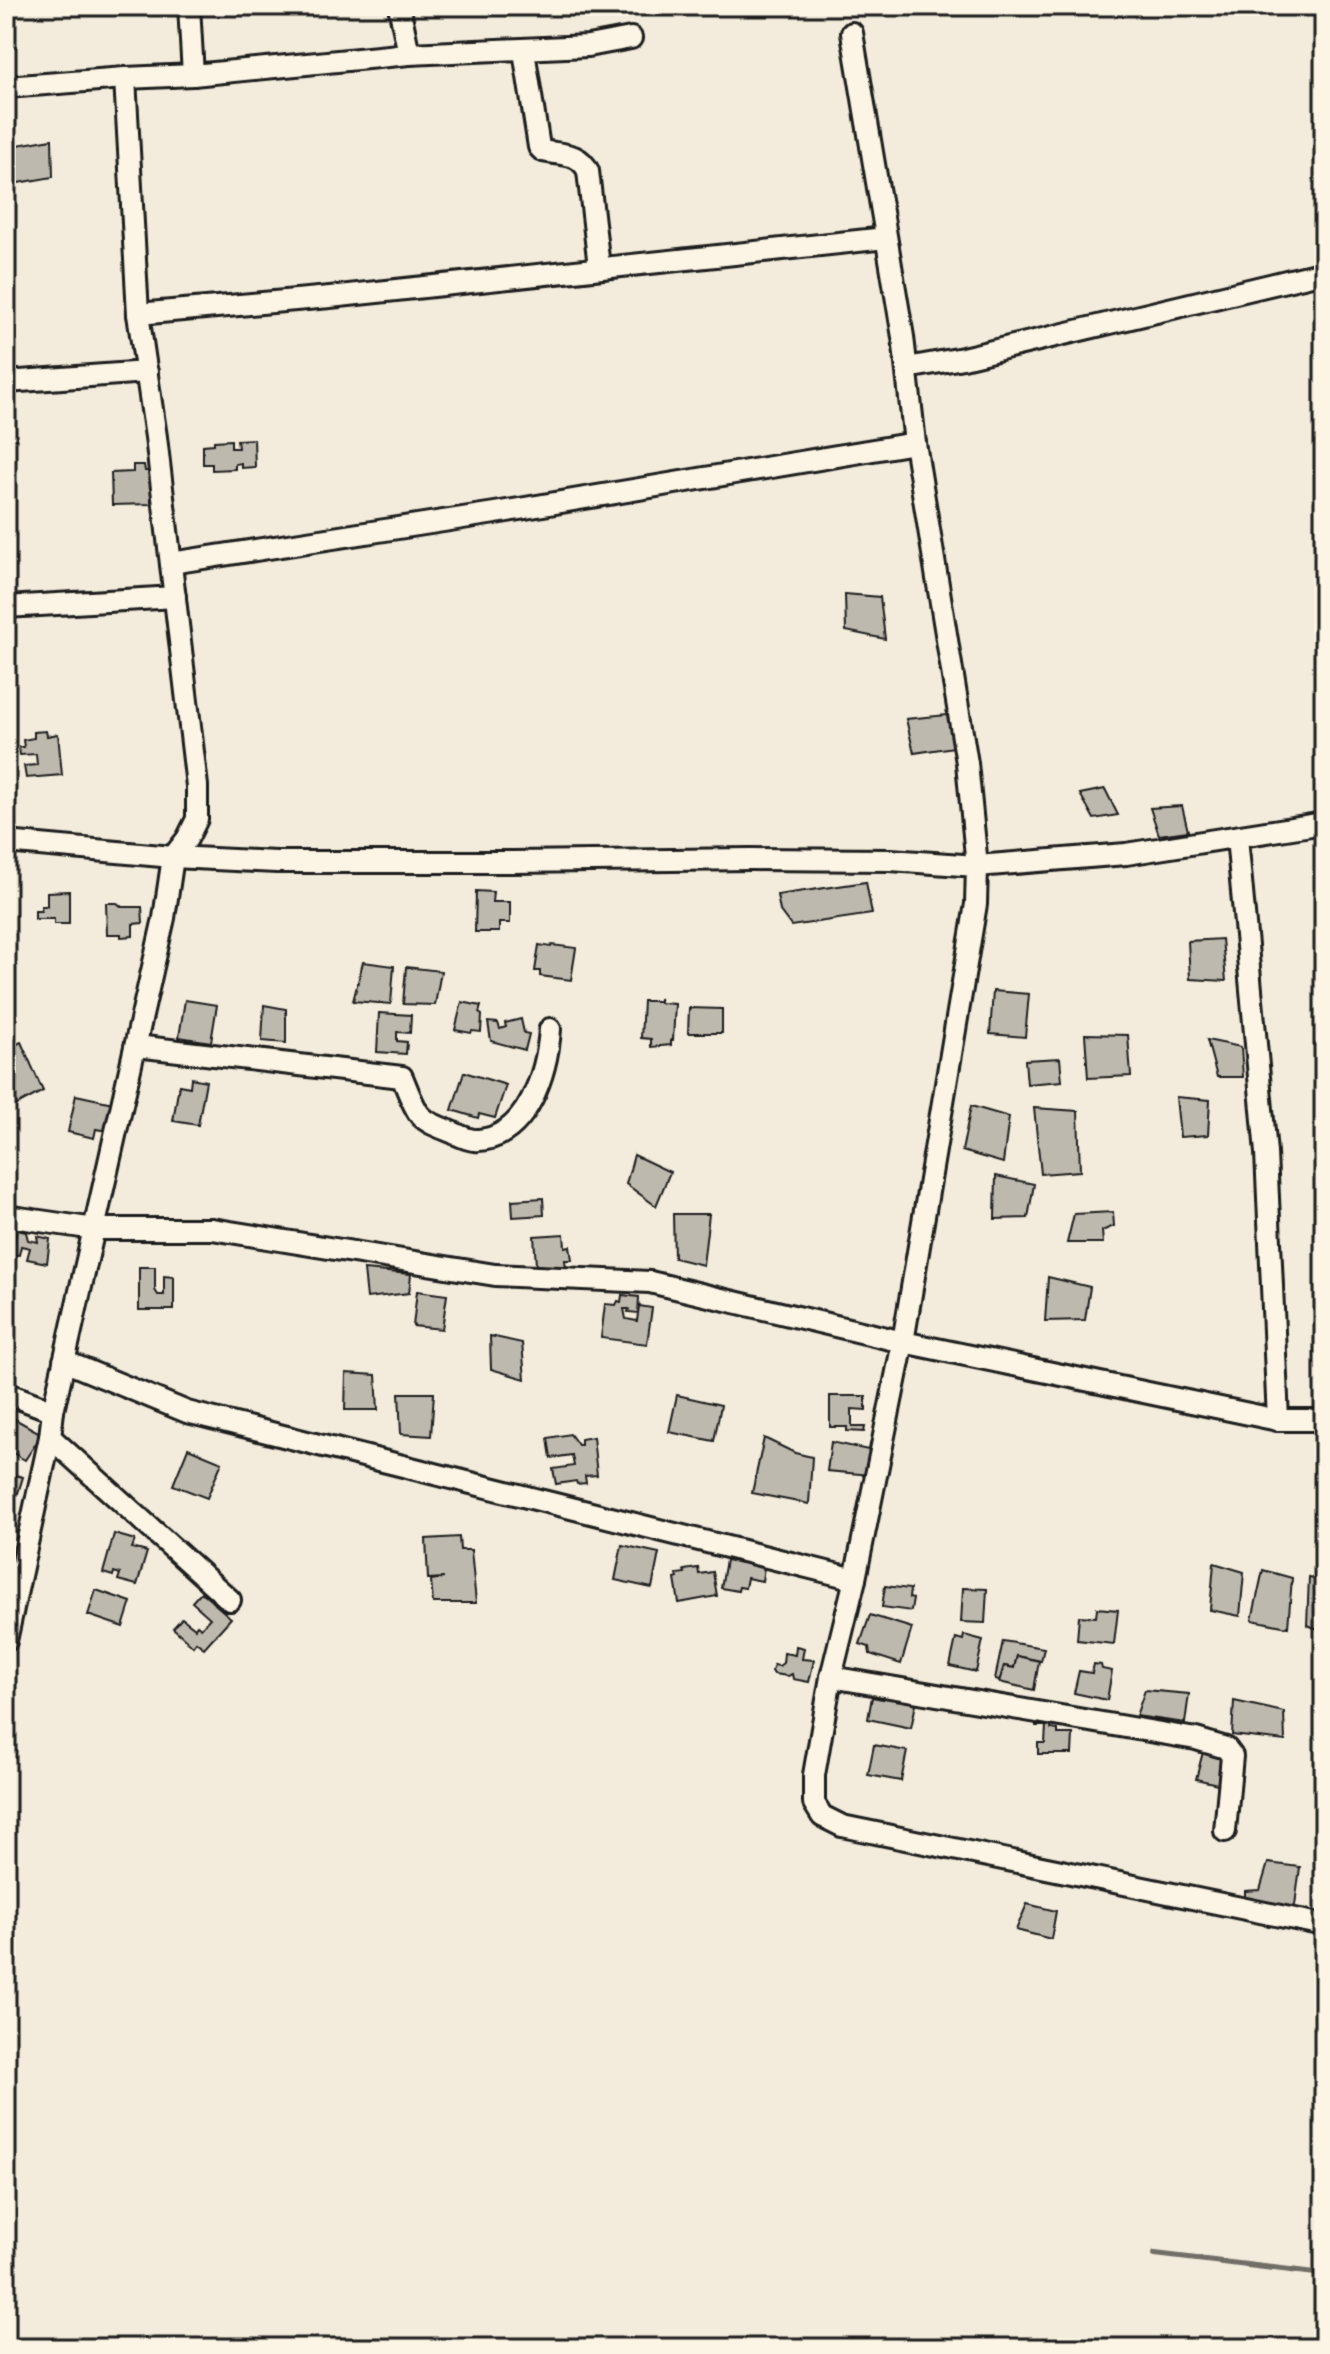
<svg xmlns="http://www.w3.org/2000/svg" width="1330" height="2354" viewBox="0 0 1330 2354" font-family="'Architects Daughter',sans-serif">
<rect width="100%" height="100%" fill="#f3ecdd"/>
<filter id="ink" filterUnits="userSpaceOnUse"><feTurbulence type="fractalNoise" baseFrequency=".0125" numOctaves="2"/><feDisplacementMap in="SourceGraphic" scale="16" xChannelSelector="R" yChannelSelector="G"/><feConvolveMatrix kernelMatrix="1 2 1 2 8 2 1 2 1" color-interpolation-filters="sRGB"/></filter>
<g filter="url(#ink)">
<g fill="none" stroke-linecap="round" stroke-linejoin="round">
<polyline stroke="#716e68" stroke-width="6" points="1155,2254 1324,2274"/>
</g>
<g fill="#beb9ae" stroke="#1c1c1c" stroke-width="2">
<polygon points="52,139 53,177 6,185 6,147"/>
<polygon points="254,439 255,467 241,468 241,463 235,464 235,469 212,470 212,464 203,464 203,445 214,444 214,441 231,440 231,448 238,448 237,440"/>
<polygon points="133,465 144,465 145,471 154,471 155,493 151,493 151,504 112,505 111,473 133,472"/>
<polygon points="845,594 880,597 885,639 846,631"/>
<polygon points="947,715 954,747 914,753 906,719"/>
<polygon points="46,731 47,736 58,734 62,775 26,778 24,766 37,765 36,754 20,755 19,747 24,747 23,740 34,738 34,732"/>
<polygon points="1105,789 1118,815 1094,819 1080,794"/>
<polygon points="1182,806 1188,831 1159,835 1150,808"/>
<polygon points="866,882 872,914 791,926 780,911 777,895"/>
<polygon points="69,891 69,924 54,924 54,919 35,919 35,911 41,911 41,906 47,906 47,892"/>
<polygon points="476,891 493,892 492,902 510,902 510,923 499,923 499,932 475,932"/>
<polygon points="106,903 117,903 122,907 142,907 143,923 133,924 133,936 121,937 121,934 107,934"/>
<polygon points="1222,939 1226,981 1190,979 1188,941"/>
<polygon points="539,945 551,947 552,945 576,948 571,980 540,976 540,971 535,971"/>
<polygon points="363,962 394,966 391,1004 353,1001"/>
<polygon points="406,967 441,971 435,1005 403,1004"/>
<polygon points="993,991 1029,994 1025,1037 990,1034"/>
<polygon points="659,998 660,1003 675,1004 673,1040 671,1040 671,1045 651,1047 651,1039 641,1038 643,1001 659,1001"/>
<polygon points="185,1000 217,1005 211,1042 179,1037"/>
<polygon points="462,1002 481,1006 479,1013 482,1015 481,1032 472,1031 471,1033 455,1030"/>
<polygon points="264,1005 286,1009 286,1043 262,1041"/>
<polygon points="689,1008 722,1009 722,1033 688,1033"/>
<polygon points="379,1013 411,1015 410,1033 397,1032 397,1041 407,1042 406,1054 377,1052"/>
<polygon points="521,1019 524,1033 529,1034 525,1050 491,1041 488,1022 498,1023 500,1029 506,1027 505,1023"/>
<polygon points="1085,1034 1128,1035 1131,1076 1088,1078"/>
<polygon points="1207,1040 1241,1047 1243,1077 1217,1077"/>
<polygon points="21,1042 43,1091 6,1111 6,1051"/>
<polygon points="1060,1058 1062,1081 1027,1084 1025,1060"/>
<polygon points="464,1072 506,1085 495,1118 479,1114 478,1118 452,1110"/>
<polygon points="191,1078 206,1081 198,1125 173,1121 179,1085 190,1087"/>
<polygon points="76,1095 113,1103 107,1131 96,1129 94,1138 68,1132"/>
<polygon points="1176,1097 1210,1100 1208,1135 1180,1137"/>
<polygon points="971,1106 1009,1117 1003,1163 962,1151"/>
<polygon points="1034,1108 1078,1111 1080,1171 1041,1174"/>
<polygon points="634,1155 670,1172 656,1206 626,1184"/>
<polygon points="996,1176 1034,1184 1028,1218 995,1219"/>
<polygon points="543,1198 544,1215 513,1217 512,1200"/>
<polygon points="1113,1212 1114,1226 1102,1231 1103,1243 1067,1243 1074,1214"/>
<polygon points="673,1214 709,1214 703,1265 674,1258"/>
<polygon points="17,1230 26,1232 28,1240 38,1242 37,1236 50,1239 47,1263 27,1259 30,1248 21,1246 19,1255 11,1254"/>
<polygon points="564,1234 565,1247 570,1246 572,1260 565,1260 566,1269 541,1271 536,1265 534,1236"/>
<polygon points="139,1267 155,1267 155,1290 158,1295 164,1295 164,1276 174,1277 174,1310 139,1310"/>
<polygon points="364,1270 411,1274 409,1293 367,1298"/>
<polygon points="1048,1277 1090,1287 1085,1320 1045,1321"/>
<polygon points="417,1291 447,1295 442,1329 413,1326"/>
<polygon points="622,1295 639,1297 638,1313 628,1312 629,1309 624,1309 626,1319 637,1321 639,1306 652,1308 647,1344 601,1338 605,1304 616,1305 618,1301 621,1302"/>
<polygon points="490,1336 522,1343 525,1379 491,1369"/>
<polygon points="346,1373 376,1375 378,1410 345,1410"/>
<polygon points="399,1393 434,1393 431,1436 401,1434"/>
<polygon points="677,1395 721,1405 714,1441 669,1432"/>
<polygon points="830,1396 866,1396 866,1410 852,1409 852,1427 865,1427 864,1432 847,1431 847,1427 830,1427"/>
<polygon points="13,1418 42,1434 25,1460 6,1449 6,1435"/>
<polygon points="570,1434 578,1445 581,1445 581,1439 593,1437 597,1475 585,1476 586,1483 577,1484 576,1481 556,1484 553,1469 574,1466 572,1455 551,1458 548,1438"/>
<polygon points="764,1438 795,1453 812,1457 809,1504 752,1493"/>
<polygon points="831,1442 873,1451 871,1475 827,1471"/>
<polygon points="188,1448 222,1462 207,1498 173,1485"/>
<polygon points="6,1465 13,1467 11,1474 23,1477 18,1493 6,1491"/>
<polygon points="114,1534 135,1540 132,1548 147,1552 137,1585 118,1580 120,1574 114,1572 113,1576 103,1573"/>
<polygon points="459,1537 460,1550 471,1550 476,1603 433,1603 431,1580 444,1578 428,1579 426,1539"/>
<polygon points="622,1545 659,1553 652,1588 615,1580"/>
<polygon points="726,1560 764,1567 762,1581 747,1578 745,1588 739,1587 738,1591 721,1588"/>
<polygon points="1214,1563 1244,1572 1240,1616 1210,1610"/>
<polygon points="698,1568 699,1574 713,1572 717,1596 679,1603 675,1579 678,1578 677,1574 685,1573 684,1570"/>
<polygon points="1263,1570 1292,1578 1288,1627 1252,1620"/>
<polygon points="1309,1577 1324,1580 1324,1631 1307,1625"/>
<polygon points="885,1586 910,1589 909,1598 913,1599 911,1611 882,1607"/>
<polygon points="963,1588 987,1589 985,1623 961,1622"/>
<polygon points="96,1590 131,1602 123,1627 88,1615"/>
<polygon points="201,1592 231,1618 204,1648 196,1642 193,1646 173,1628 182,1618 195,1628 197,1625 201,1628 210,1618 192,1602"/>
<polygon points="1097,1608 1118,1610 1114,1644 1077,1640 1079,1616 1096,1617"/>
<polygon points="870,1615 912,1628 901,1664 870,1654 869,1647 860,1644"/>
<polygon points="964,1635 983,1640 976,1672 950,1666 956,1638 963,1640"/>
<polygon points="1003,1641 1044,1648 1041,1661 1017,1656 1014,1668 1004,1666 1000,1680 995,1679"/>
<polygon points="796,1646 804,1648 802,1659 814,1660 809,1682 793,1679 792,1674 788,1676 774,1674 772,1671 774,1665 779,1666 783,1663 784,1653 795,1655"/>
<polygon points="1017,1656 1039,1661 1034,1690 999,1682 1004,1666 1014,1668"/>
<polygon points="1094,1664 1101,1665 1102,1669 1112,1671 1107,1700 1074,1693 1079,1671 1092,1673"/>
<polygon points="1145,1690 1189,1694 1185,1723 1136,1716"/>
<polygon points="884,1693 917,1699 911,1728 868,1719 872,1697 883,1699"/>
<polygon points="1234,1701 1284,1712 1285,1741 1232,1735"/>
<polygon points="1036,1718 1051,1719 1051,1729 1058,1730 1058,1734 1073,1734 1072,1754 1038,1754 1038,1743 1045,1743 1046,1726 1036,1726"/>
<polygon points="874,1745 907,1751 901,1781 868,1775"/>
<polygon points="1204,1748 1231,1755 1226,1786 1196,1779"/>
<polygon points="1268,1863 1300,1867 1294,1913 1245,1902 1245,1891 1260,1890"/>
<polygon points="1027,1904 1056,1911 1051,1939 1016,1930"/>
</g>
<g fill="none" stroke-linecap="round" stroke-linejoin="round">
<g stroke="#1c1c1c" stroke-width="26">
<g id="street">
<polyline points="189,6 193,75"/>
<polyline points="399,6 409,54"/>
<polyline points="852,33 903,337 915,443 967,763 977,866 1126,854 1324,823"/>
<path d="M524,51L539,147L543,151C561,155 579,152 588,171L599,267"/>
<polyline points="6,87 125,78 193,75 409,54 588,46 631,38"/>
<polyline points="138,314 330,297 886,238"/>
<polyline points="907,368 963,358 1324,272"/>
<polyline points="6,382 147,372"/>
<polyline points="171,563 495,513 915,443"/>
<polyline points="6,607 175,597"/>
<polyline points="1237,837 1266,1153 1278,1420"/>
<polyline points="6,842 173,857 277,862 513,862 750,859 890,860 977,866 976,904 903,1342 855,1579 831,1677 814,1775 814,1803 822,1816 842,1826 1324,1925"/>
<path d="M136,1046L402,1077C406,1086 414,1109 421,1116C428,1124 445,1129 454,1133C461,1136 470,1141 478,1140C528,1137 547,1071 550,1029"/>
<polyline points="6,1216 95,1229 212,1229 495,1275 650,1282 903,1342 1278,1420 1324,1420"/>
<polyline points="64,1361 187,1412 855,1579"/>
<polyline points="6,1393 53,1411"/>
<polyline points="50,1437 230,1600"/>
<polyline points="6,1641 50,1437 53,1411 164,918 173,857 187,839 197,819 197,786 156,437 138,314 125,78"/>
<polyline points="831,1677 1196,1739 1226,1748 1232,1756 1225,1831"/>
</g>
</g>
<use href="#street" stroke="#fcf5e5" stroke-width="20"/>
</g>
</g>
<rect width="1330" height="2354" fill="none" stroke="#fcf5e5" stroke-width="32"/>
<rect x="16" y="16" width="1298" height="2322" fill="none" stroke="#1c1c1c" stroke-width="3" filter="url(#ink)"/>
</svg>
